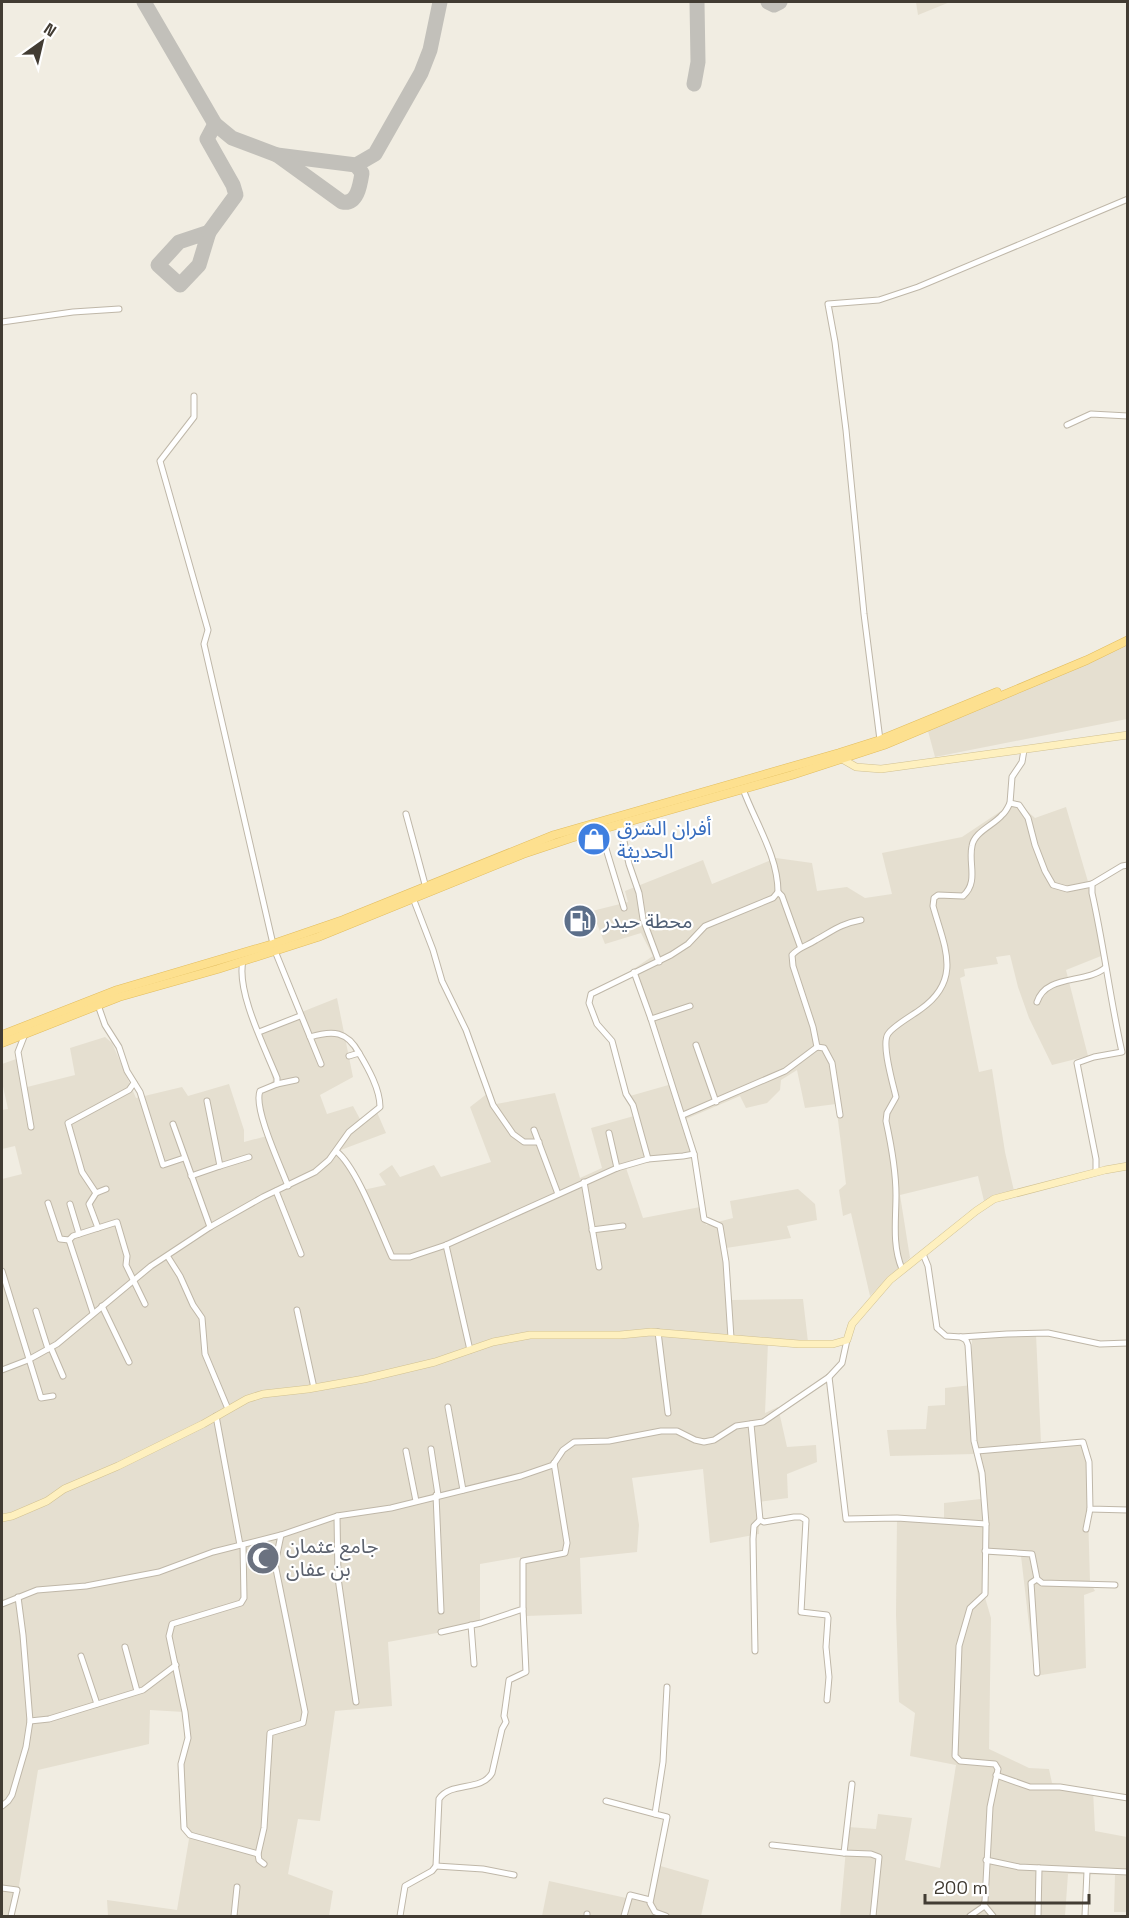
<svg xmlns="http://www.w3.org/2000/svg" width="1129" height="1918" viewBox="0 0 1129 1918" font-family="'Space Grotesk','Noto Sans Arabic',sans-serif">
<rect width="100%" height="100%" fill="#f1ede2"/>
<g fill="#e5dfd0">
<polygon points="916,2 950,2 918,15"/>
<polygon points="1127,645 1127,719 935,757 928,731"/>
<polygon points="1016,801 1035,818 1066,807 1094,902 1101,956 1066,970 1088,1056 1052,1065 1029,1018 1018,987 1010,955 996,957 998,964 964,969 965,976 960,978 979,1072 992,1069 1005,1152 1014,1191 984,1201 978,1176 900,1195 910,1258 870,1296 851,1213 843,1216 839,1190 846,1184 836,1104 805,1108 797,1070 781,1080 780,1090 767,1103 746,1108 740,1096 686,1119 691,1151 625,1165 643,1218 700,1207 706,1225 733,1218 730,1201 798,1189 815,1204 817,1220 787,1226 791,1238 726,1248 731,1300 803,1299 808,1342 768,1343 765,1413 778,1407 787,1447 816,1445 817,1462 787,1474 788,1498 758,1502 759,1534 710,1543 703,1469 632,1478 639,1525 637,1552 580,1558 582,1614 526,1616 520,1557 480,1564 480,1625 388,1642 392,1706 335,1711 320,1821 298,1819 288,1874 333,1891 329,1916 108,1916 107,1900 177,1910 189,1839 179,1770 185,1745 184,1712 150,1710 149,1744 38,1770 14,1916 2,1916 2,1179 22,1174 15,1146 2,1149 2,1110 8,1109 2,1082 2,1064 19,1058 23,1088 75,1075 70,1048 105,1037 112,1043 136,1098 182,1087 188,1096 229,1084 244,1130 244,1142 267,1136 261,1109 262,1095 273,1080 259,1029 337,998 353,1077 320,1095 327,1114 353,1106 360,1119 376,1110 386,1133 338,1151 363,1190 386,1185 379,1174 392,1165 400,1177 434,1165 441,1177 491,1162 470,1107 488,1093 496,1104 555,1093 580,1178 602,1168 591,1128 634,1116 630,1096 672,1084 632,970 653,956 641,933 605,944 592,911 628,902 625,891 703,860 712,884 776,858 812,863 817,891 847,887 865,898 892,894 882,853 962,837"/>
<polygon points="1036,1334 1041,1443 1086,1443 1090,1582 1095,1591 1084,1595 1086,1668 1035,1676 1021,1556 989,1555 985,1571 984,1594 991,1618 989,1749 1029,1768 1049,1769 1052,1783 1093,1790 1095,1831 1127,1837 1127,1912 1114,1912 1115,1875 1068,1874 1065,1916 840,1916 848,1827 876,1829 878,1814 912,1818 905,1860 940,1868 956,1765 910,1756 915,1713 899,1702 896,1615 897,1517 944,1519 944,1503 981,1499 975,1454 890,1456 887,1430 926,1429 928,1406 945,1405 945,1388 972,1385 972,1337"/>
<polygon points="657,1865 709,1880 701,1916 542,1916 549,1881 649,1903"/>
</g>
<g fill="none" stroke-linecap="round" stroke-linejoin="round">
<g stroke="#c2c0ba" stroke-width="15">
<polyline points="144,2 215,124 232,138 277,155 356,165 375,154 421,73 430,50 440,2"/>
<polyline points="768,2 774,5 780,2"/>
<polyline points="694,84 698,62 697,2"/>
<path d="M277,155L342,202C357,205 360,186 362,173L356,165"/>
<polygon points="209,232 199,265 180,285 158,265 179,242"/>
<polyline points="209,232 236,195 233,185 207,139 215,124"/>
</g>
<g stroke="#bfb7a8" stroke-width="7">
<g id="street">
<polyline points="2,322 73,312 119,309"/>
<polyline points="194,396 194,417 160,461 208,630 204,644 273,944"/>
<polyline points="1067,425 1091,414 1128,416"/>
<polyline points="880,740 864,614 846,430 835,342 828,304 879,300 918,287 1128,199"/>
<polyline points="1024,750 1022,762 1012,777 1010,803 1019,805 1028,818 1035,845 1045,871 1053,885 1067,889 1092,884"/>
<path d="M743,789C755,822 778,856 778,892L782,896L800,946"/>
<polyline points="406,814 426,888"/>
<polyline points="620,823 629,864 639,893 643,919 659,962"/>
<polyline points="600,829 624,908"/>
<polyline points="413,898 433,950 442,981 466,1030 493,1105 513,1134 524,1142 539,1142"/>
<polyline points="275,951 321,1064"/>
<path d="M243,961C236,991 265,1048 277,1078V1084"/>
<polyline points="634,972 651,1019 694,1154"/>
<path d="M1037,1002C1046,974 1085,984 1105,968"/>
<polyline points="98,1005 105,1025 119,1047 127,1071 140,1092 163,1165 184,1158"/>
<polyline points="651,1019 690,1006"/>
<polyline points="259,1032 300,1016"/>
<polyline points="25,1034 18,1052 31,1127"/>
<path d="M310,1037C333,1030 347,1031 359,1053"/>
<polyline points="696,1045 716,1102"/>
<path d="M817,1047L813,1027L793,966L792,955C799,947 807,946 816,940C834,930 840,924 861,920"/>
<polyline points="817,1047 824,1048 832,1063 840,1115"/>
<polyline points="683,1115 785,1071 817,1047"/>
<polyline points="173,1124 210,1227"/>
<polyline points="534,1130 558,1194"/>
<polyline points="609,1133 617,1168"/>
<path d="M336,1151C357,1167 380,1231 392,1257H410L446,1245L617,1168L648,1159L683,1156L694,1154L704,1219L720,1226L726,1262L731,1338"/>
<polyline points="648,1159 633,1105 626,1094 612,1041 597,1024 589,1003 591,994 671,955 688,944 705,926 773,898 778,892"/>
<polyline points="220,1166 249,1157"/>
<path d="M1096,1172V1159L1077,1063L1094,1057L1122,1052C1110,999 1104,946 1092,893V884L1122,866L1128,865"/>
<polyline points="191,1176 220,1166 207,1101"/>
<polyline points="584,1182 599,1267"/>
<path d="M288,1186C281,1167 253,1108 260,1091L277,1084L296,1080"/>
<polyline points="276,1191 301,1254"/>
<polyline points="96,1193 106,1189"/>
<polyline points="48,1203 60,1239 69,1240"/>
<polyline points="70,1204 79,1234"/>
<polyline points="98,1228 117,1222 127,1256 126,1265 145,1304"/>
<polyline points="592,1230 623,1226"/>
<polyline points="446,1245 470,1350"/>
<polyline points="923,1254 928,1266 937,1328 946,1336 961,1337 1007,1334 1048,1333 1100,1344 1128,1343"/>
<polyline points="168,1257 180,1276 193,1305 202,1318 205,1354 228,1409"/>
<path d="M902,1269C892,1245 896,1220 896,1195C896,1171 891,1144 886,1121L887,1113L896,1097C893,1084 881,1044 888,1034C893,1026 913,1015 921,1009C963,979 944,946 933,906L934,898L938,895L963,896C979,882 968,863 972,846C974,832 994,825 1002,815C1006,812 1008,807 1010,803"/>
<polyline points="2,1271 41,1398 53,1396"/>
<polyline points="102,1306 129,1362"/>
<polyline points="297,1310 314,1388"/>
<polyline points="36,1311 48,1349"/>
<polyline points="93,1313 69,1240 73,1236 98,1228 89,1204 96,1193 82,1172 68,1123 129,1090 134,1083"/>
<polyline points="658,1332 668,1413"/>
<polyline points="961,1337 966,1340 968,1345 974,1441 982,1473 986,1524 985,1594 970,1608 959,1646 955,1756 960,1761 995,1764 998,1769 990,1807 985,1901 983,1907 970,1916"/>
<polyline points="51,1348 63,1376"/>
<path d="M2,1370L28,1360L57,1344L151,1266L210,1227L263,1197L315,1172L329,1160L349,1132L380,1107C380,1089 368,1068 359,1053L349,1056"/>
<polyline points="829,1377 846,1519 897,1518 986,1524"/>
<polyline points="448,1407 463,1490"/>
<polyline points="216,1416 240,1545"/>
<polyline points="751,1424 760,1520 764,1522 794,1517 801,1517 806,1520 801,1612 827,1615 828,1618 826,1647 829,1677 827,1700"/>
<polyline points="431,1449 438,1495"/>
<polyline points="406,1451 416,1501"/>
<polyline points="977,1451 1083,1442 1089,1462 1090,1509 1128,1510"/>
<polyline points="436,1495 441,1611"/>
<polyline points="337,1516 338,1578 356,1702"/>
<polyline points="1086,1529 1090,1509"/>
<polyline points="243,1545 244,1598 241,1603 172,1624 169,1636 185,1712 188,1738 181,1764 184,1828 190,1835 258,1854"/>
<polyline points="985,1551 1032,1554 1037,1579 1042,1583 1115,1585"/>
<polyline points="2,1604 37,1590 86,1586 159,1572 213,1552 281,1535 337,1516 391,1508 521,1476 553,1465 563,1450 574,1442 609,1441 661,1431 677,1431 695,1440 704,1442 714,1440 736,1426 763,1422 829,1377 842,1363 847,1340"/>
<polyline points="471,1625 474,1664"/>
<polyline points="441,1632 481,1623 523,1609 523,1561 565,1553 567,1543 554,1463"/>
<polyline points="125,1647 137,1691"/>
<polyline points="755,1651 753,1539 754,1526 760,1520"/>
<polyline points="81,1656 97,1704"/>
<polyline points="1037,1673 1031,1583 1037,1579"/>
<polyline points="30,1721 49,1719 143,1690 176,1665"/>
<polyline points="996,1775 1030,1787 1060,1787 1128,1798"/>
<polyline points="852,1784 844,1853 871,1854 879,1857 873,1916"/>
<polyline points="606,1801 655,1814"/>
<polyline points="2,1806 8,1801 12,1795 26,1747 30,1721 23,1635 18,1597"/>
<polyline points="772,1845 844,1853"/>
<polyline points="986,1860 1019,1867 1128,1872"/>
<polyline points="264,1864 259,1860 258,1854 264,1828 270,1733 303,1723 305,1712 275,1564 281,1535"/>
<polyline points="436,1866 483,1869 514,1875"/>
<polyline points="2,1888 17,1890 11,1916"/>
<polyline points="984,1905 993,1916"/>
<polyline points="234,1916 237,1887"/>
<path d="M400,1916L405,1886L432,1871L436,1866L439,1799C451,1781 481,1792 492,1773L502,1729L506,1722L504,1716L509,1680L526,1672L523,1609"/>
<polyline points="587,1916 587,1914"/>
<polyline points="624,1916 630,1895 650,1900"/>
<polyline points="666,1916 655,1912 650,1903 667,1817 655,1814 663,1762 667,1687"/>
<polyline points="1038,1916 1039,1868"/>
<polyline points="1085,1916 1087,1871"/>
</g>
</g>
<g stroke="#d1c192" stroke-width="8">
<g id="secondary">
<polyline points="842,759 856,767 881,769 1128,735"/>
<polyline points="2,1518 12,1516 47,1501 64,1489 118,1466 203,1424 247,1399 263,1394 308,1389 364,1379 435,1362 493,1342 530,1335 620,1335 651,1332 799,1344 833,1344 847,1340 852,1324 890,1280 976,1211 994,1199 1105,1170 1128,1166"/>
</g>
</g>
<g stroke="#e2bd5f" stroke-width="9">
<g id="primary">
<polyline points="2,1035 117,990 273,944 343,920 554,835 839,753 880,740 997,692"/>
<polyline points="2,1043 119,997 218,969 318,937 523,854 571,838 792,775 884,745 1087,660 1128,640"/>
</g>
</g>
<use href="#street" stroke="#fff" stroke-width="5"/>
<use href="#secondary" stroke="#fef0bf" stroke-width="7"/>
<use href="#primary" stroke="#fde08f" stroke-width="8"/>
</g>
<defs>
<g id="shop-disc" transform="scale(1.725)"><circle r="9.5" fill="#3f7fe0" stroke="#fff"/><path d="M-5-2.5h2.3a2.7 3.5 0 0 1 5.4 0H5L5.5 6h-11ZM-1.5-2.5h3a1.5 2.3 0 0 0-3 0Z" fill="#fff"/></g>
<g id="fuel-disc" transform="scale(1.725)"><circle r="9.5" fill="#5c6f8a" stroke="#fff"/><path d="M-5.5-6h7V0h2V4h1.3V-2.5L3-4.5l.8-.8L6-3V5H2.5V1h-1V6h-7ZM-4.2-4.7v3.2H.2V-4.7Z" fill="#fff"/></g>
<g id="mosque-disc" transform="scale(1.725)"><circle r="9.5" fill="#6b7280" stroke="#fff"/><path d="M3.5-4.9A6 6 0 1 0 3.5 4.9A5 5 0 1 1 3.5-4.9Z" fill="#fff"/></g>
</defs>
<g fill-rule="evenodd">
<use href="#shop-disc" x="594" y="839"/>
<use href="#fuel-disc" x="580" y="921"/>
<use href="#mosque-disc" x="263" y="1558"/>
</g>
<g text-anchor="middle" stroke-width="4.5" stroke-linejoin="round" paint-order="stroke">
<g font-size="20" fill="#366cbe" stroke="#fff" text-anchor="start">
<text x="617" y="835">أفران الشرق<tspan x="617" dy="23">الحديثة</tspan></text>
</g>
<g font-size="20" fill="#4e5e75" stroke="#fff" text-anchor="start">
<text x="603" y="928">محطة حيدر</text>
</g>
<g font-size="20" fill="#5b616d" stroke="#fff" text-anchor="start">
<text x="286" y="1553">جامع عثمان<tspan x="286" dy="23">بن عفان</tspan></text>
</g>
</g>
<rect width="1129" height="1918" fill="none" stroke="#423c33" stroke-width="6"/>
<g transform="translate(42 42) rotate(34)" stroke="#ffffff" stroke-width="4.5" paint-order="stroke">
<path d="M0-4.5L10 22L0 15L-10 22Z" fill="#423c33"/>
<text y="-9" font-size="16" font-weight="bold" text-anchor="middle" fill="#423c33">N</text>
</g>
<path d="M925 1894v9h164v-9" fill="none" stroke="#423c33" stroke-width="3"/>
<text x="934" y="1894" font-size="18" fill="#423c33" stroke="#ffffff" stroke-width="4.5" paint-order="stroke">200 m</text>
</svg>
